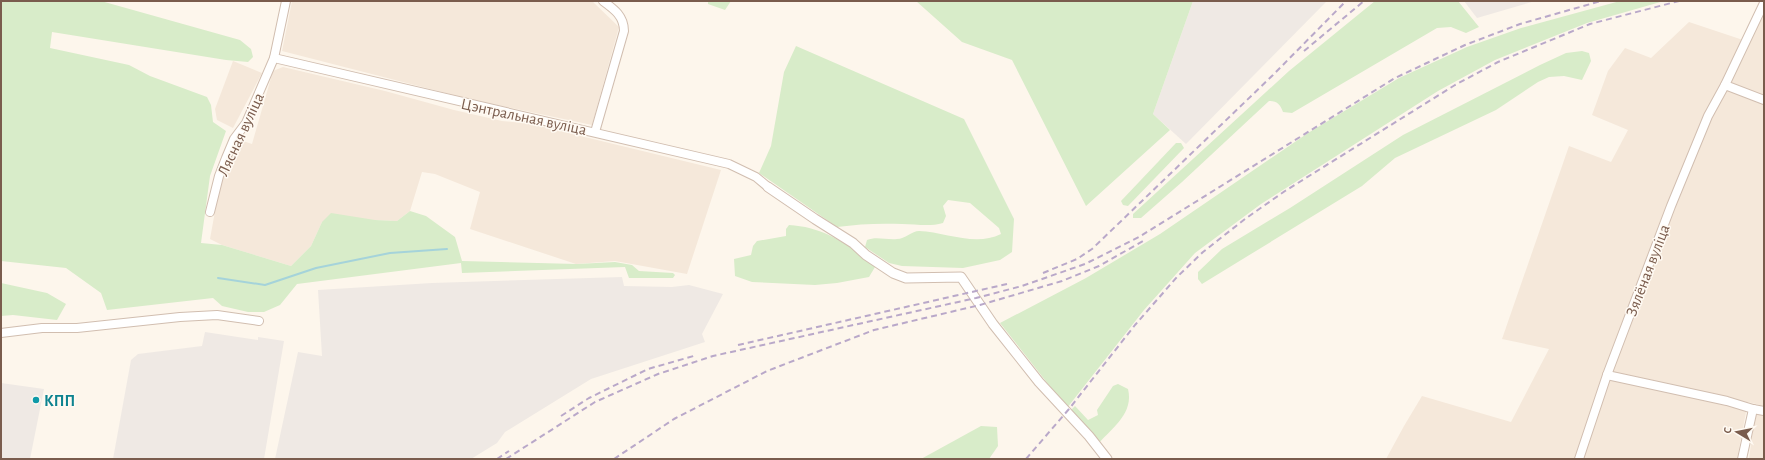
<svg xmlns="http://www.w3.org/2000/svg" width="1765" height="460" viewBox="0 0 1765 460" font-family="'Alegreya Sans',sans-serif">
<rect width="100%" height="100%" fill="#fdf6ec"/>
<g fill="#f5e8da">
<polygon points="292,1 592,1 619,27 592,125 473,100 282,51"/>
<polygon points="1764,8 1764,406 1748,402 1737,459 1386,459 1404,426 1422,396 1511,422 1549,349 1502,339 1569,146 1611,162 1628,130 1592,115 1608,71 1625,48 1651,58 1689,22 1749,42"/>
<polygon points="233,61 262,73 233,128 217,120 215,109"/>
<polygon points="283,67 385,91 454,110 502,121 531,124 721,170 687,274 615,261 576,264 470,229 480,192 435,174 422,172 410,211 397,221 375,220 322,222 311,246 291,266 222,245 210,239 221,178 237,139 252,144 273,71"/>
<polygon points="1755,414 1764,416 1764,459 1749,459"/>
</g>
<g fill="#efe9e4">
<polygon points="1193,1 1327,1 1186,144 1153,114"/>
<polygon points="1464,1 1535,1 1477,18"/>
<polygon points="622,277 624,286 672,287 689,285 723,294 702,334 705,342 591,379 505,432 497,443 471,459 275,459 298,352 322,356 318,290 432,283"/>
<polygon points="205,332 258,340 258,337 284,341 264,459 113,459 131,360 138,354 202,346"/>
<polygon points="1,383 44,389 30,459 1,459"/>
</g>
<g fill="#d8ecc9">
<polygon points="1,1 101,1 240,40 251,49 253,57 248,62 226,60 52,32 50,48 129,65 150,76 207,97 211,105 213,122 226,131 210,176 201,243 222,245 291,266 311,246 322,222 331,213 375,220 397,221 410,211 426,216 455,237 462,261 577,264 615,262 632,265 639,271 673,273 675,275 673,278 629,278 625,267 462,273 461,263 297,284 280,305 264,312 248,312 222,306 213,298 107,310 101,293 66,268 1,261"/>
<polygon points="708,1 731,1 725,10 708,4"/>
<polygon points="916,1 1193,1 1153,114 1170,130 1086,206 1012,60 962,42"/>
<path d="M1375,1H1458L1479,27L1466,33L1451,27L1437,28L1292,113L1283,112C1280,104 1277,101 1269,101L1182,182L1141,218H1133V214L1289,71Z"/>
<polygon points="1620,1 1664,1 1587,23 1495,60 1438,91 1261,204 1195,253 1144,310 1067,408 1000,323 1086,278 1160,234 1308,133 1399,78 1467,47 1521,28"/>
<path d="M796,46L964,119L1014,219L1012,252L1000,260L963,268L902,266L889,263L865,247L867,240C876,236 886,240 897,239C905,239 912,231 919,231C946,232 975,247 1001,234L999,228L970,203L948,200L943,206L946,216L943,223C929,227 916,224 902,224C880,223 858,224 837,227L759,173L771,146L784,72Z"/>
<polygon points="1582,51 1589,53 1591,61 1582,80 1564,76 1549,77 1538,82 1496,110 1395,158 1362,186 1202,284 1198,279 1198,272 1222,249 1290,208 1403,135 1540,65 1566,53"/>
<polygon points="1176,143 1181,143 1184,148 1128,206 1123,205 1121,201"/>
<path d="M789,225C824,227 847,244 874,264L875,267L869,277L837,283L815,285L752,282L735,276L734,259L751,255L753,246L757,241L786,236V229Z"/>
<polygon points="1,283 47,293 66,304 57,320 13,315 1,316"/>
<path d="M1118,384L1128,389C1134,413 1113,427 1099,443L1070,411L1075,406L1088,420L1098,415L1097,410L1113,386Z"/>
<polygon points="981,426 997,427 998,446 989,459 921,459"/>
</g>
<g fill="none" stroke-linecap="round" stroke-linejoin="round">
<polyline stroke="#a5d3da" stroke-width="2" points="218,278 265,285 316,268 390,253 447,249"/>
<g stroke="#d1beb0" stroke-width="10">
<g id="minor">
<polyline points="274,58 729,164 756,177 768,187"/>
<polyline points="1725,85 1764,100"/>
<path d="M595,132L624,31C624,16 614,9 603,1"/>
<polyline points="210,212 219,176 226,158 234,139 246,123 274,58 286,1"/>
<polyline points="1,333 42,328 77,328 180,317 217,315 259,321"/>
<polyline points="1607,375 1727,401 1753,409 1764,411"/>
<polyline points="1579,459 1607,375 1671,206 1708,116 1725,85 1764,3"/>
<polyline points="1742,459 1753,409"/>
</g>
</g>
<g stroke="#d1beb0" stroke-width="11">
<polyline id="tertiary" points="768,187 815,219 853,243 866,255 893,273 906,278 961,277 993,324 1039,382 1089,436 1107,459"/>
</g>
<use href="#minor" stroke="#fff" stroke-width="8"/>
<use href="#tertiary" stroke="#fff" stroke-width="9"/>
<g stroke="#b9a8c9" stroke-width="2" stroke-dasharray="6 4" stroke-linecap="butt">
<polyline points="1304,51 1364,1"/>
<polyline points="1043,273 1077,259 1092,249 1273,75 1346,1"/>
<polyline points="738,345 1007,284"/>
<polyline points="561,416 589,398 648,369 697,355"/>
<polyline points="497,459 509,451"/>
<polyline points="506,459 595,402 658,374 713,356 976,298 1022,286 1085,264 1139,237 1395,78 1465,45 1520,24 1601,1"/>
<polyline points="614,459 674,419 767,371 874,330 980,305 1062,281 1099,266 1143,241"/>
<polyline points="1026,459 1069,409 1135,325 1177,277 1203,252 1245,219 1285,191 1455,85 1498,62 1590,24 1679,1"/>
</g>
</g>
<circle fill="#0f9aa8" stroke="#fffaf3" stroke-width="1.5" cx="36" cy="400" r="4"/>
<g text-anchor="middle" stroke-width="3" stroke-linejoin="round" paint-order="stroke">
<g font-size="16" fill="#7a5c4d" stroke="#fffaf3">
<text transform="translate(524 116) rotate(12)" y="6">Цэнтральная вуліца</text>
<text transform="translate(240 134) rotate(-65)" y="6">Лясная вуліца</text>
<text transform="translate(1647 270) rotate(-69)" y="6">Зялёная вуліца</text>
</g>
<g font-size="16" font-weight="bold" fill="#0d838f" stroke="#fffaf3" text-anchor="start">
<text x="44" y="406">КПП</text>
</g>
</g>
<rect width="1765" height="460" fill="none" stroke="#7a5c4d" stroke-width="4"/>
<g transform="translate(1737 432) rotate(280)" stroke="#fffaf3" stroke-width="3" paint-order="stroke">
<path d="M0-3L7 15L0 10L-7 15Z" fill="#7a5c4d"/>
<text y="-6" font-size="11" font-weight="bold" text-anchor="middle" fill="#7a5c4d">С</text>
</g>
</svg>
